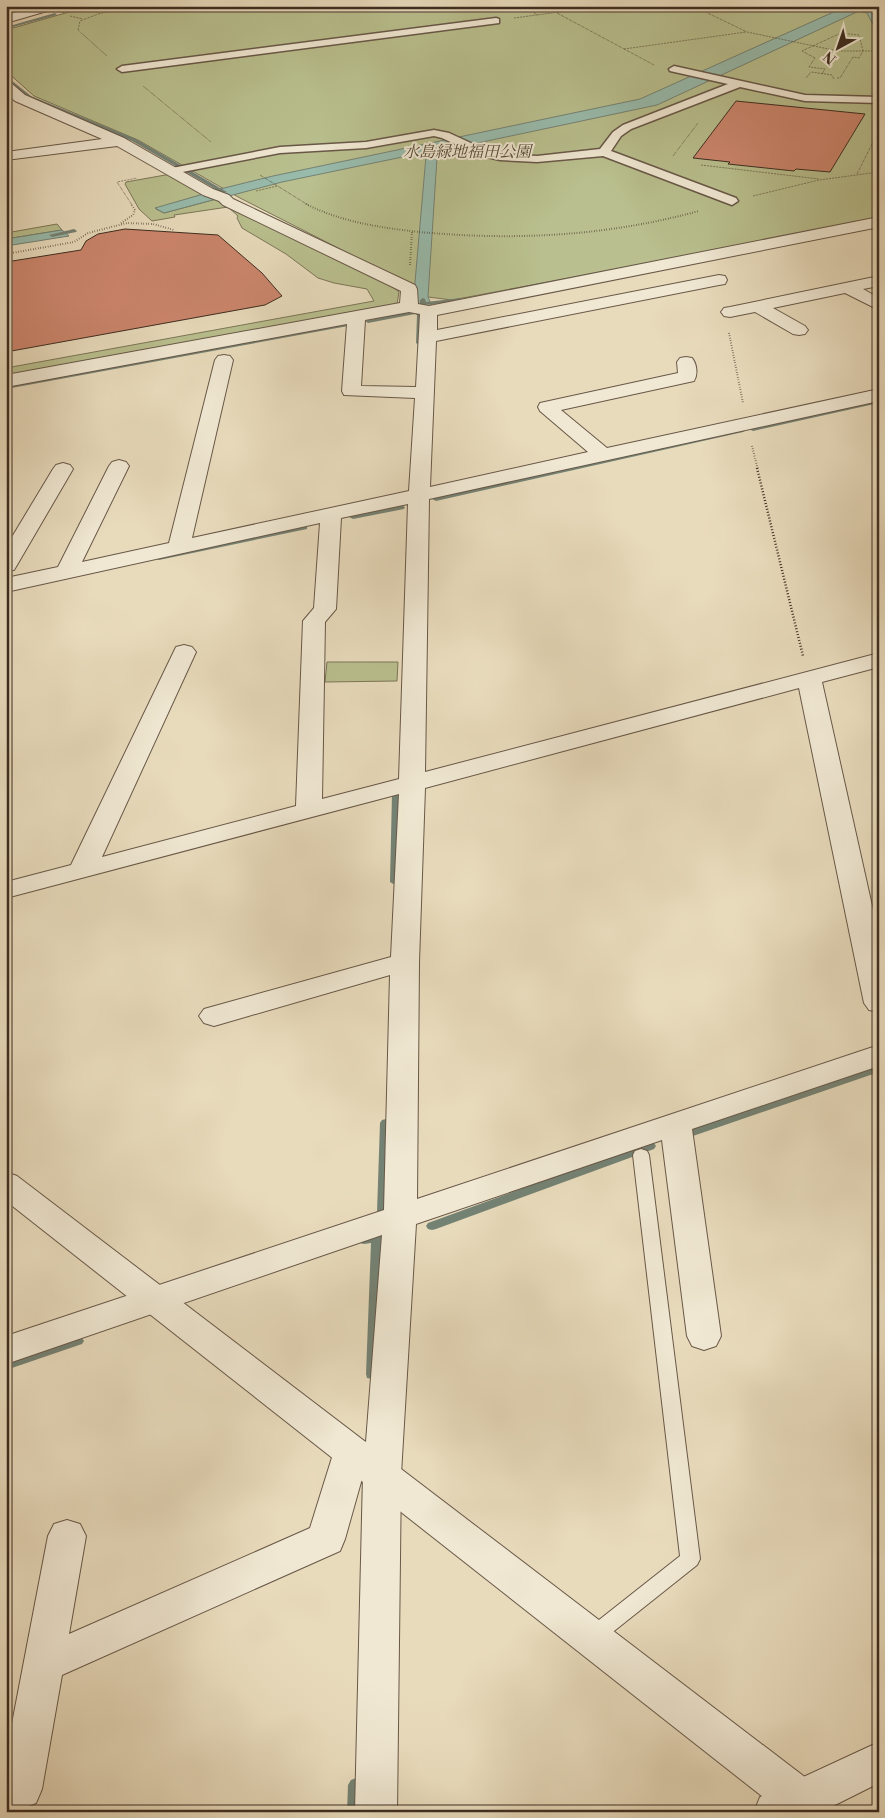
<svg xmlns="http://www.w3.org/2000/svg" width="885" height="1818" viewBox="0 0 885 1818" font-family="'Libre Bodoni','Noto Serif JP',serif">
<rect width="100%" height="100%" fill="#e8dbbc"/>
<filter id="stains"><feTurbulence type="fractalNoise" baseFrequency=".004" numOctaves="4"/><feColorMatrix values="0 0 0 0 .2 0 0 0 0 .09 0 0 0 0 .02 0 0 0 .5 -.17"/></filter>
<radialGradient id="worn" r=".72"><stop offset=".6" stop-color="#630" stop-opacity="0"/><stop offset="1" stop-color="#630" stop-opacity=".3"/></radialGradient>
<g fill="#b9bf8e" stroke="#7b7658">
<polygon points="90,6 879,6 879,220 452,300 428,297 395,277 240,198 138,140 34,96 6,71 6,30"/>
<polygon points="171,174 207,193 156,209 164,213 220,198 392,286 399,292 397,304 6,377 6,368 374,301 367,289 334,283 318,278 286,254 242,228 237,218 238,216 228,207 174,215 175,217 152,221 139,209 125,184 126,182"/>
<polygon points="57,224 62,230 6,239 6,233"/>
<polygon points="327,662 398,662 397,681 325,682"/>
</g>
<g fill="#98bbac" stroke="#748274">
<polygon points="847,6 875,6 879,14 879,36 867,13 859,11 657,105 440,151 437,153 437,158 428,297 433,308 413,305 426,156 412,155 282,182 229,196 212,191 273,176 640,99"/>
<polygon points="207,193 220,198 164,213 155,208"/>
<polygon points="62,230 69,236 6,246 6,239"/>
</g>
<g fill="none" stroke-linecap="round" stroke-linejoin="round">
<g fill="#748274" fill-rule="evenodd">
<polygon points="77,6 84,6 63,13 61,12"/>
<polygon points="55,13 57,15 6,29 6,27"/>
<polygon points="6,76 31,96 136,139 227,192 222,193 132,141 27,98 6,80"/>
<polygon points="74,229 77,231 76,232 52,237 49,235"/>
<polygon points="423,298 425,299 426,302 461,298 464,300 461,302 420,305 420,300"/>
<polygon points="416,310 423,314 422,343 419,345 416,343 417,315 415,314 368,323 365,321"/>
<polygon points="346,323 349,325 348,326 6,389 6,385"/>
<polygon points="879,399 879,403 753,431 749,429 753,427"/>
<polygon points="741,429 745,431 743,432 436,501 432,499 436,497"/>
<polygon points="401,505 405,507 404,509 353,519 349,517 353,515"/>
<polygon points="304,525 307,525 307,529 159,560 155,558 159,556"/>
<polygon points="397,790 402,793 400,882 395,885 390,882 392,793"/>
<polygon points="875,1065 879,1066 879,1072 690,1137 682,1137 680,1134 682,1131"/>
<polygon points="386,1119 390,1120 392,1123 389,1212 387,1215 383,1216 379,1215 377,1212 380,1123 382,1120"/>
<polygon points="650,1142 654,1143 656,1146 654,1149 436,1229 432,1230 428,1229 426,1226 428,1223"/>
<polygon points="377,1233 381,1234 383,1237 378,1374 377,1378 372,1379 367,1378 366,1374 371,1243 364,1244 360,1243 358,1240 360,1237"/>
<polygon points="78,1336 82,1338 84,1341 82,1344 6,1370 6,1360"/>
<polygon points="356,1778 361,1780 364,1785 363,1812 347,1812 348,1785 351,1780"/>
</g>
</g>
<g fill="#cc866d" stroke="#3d2d21">
<polygon points="736,101 865,114 830,172 796,169 794,171 728,164 730,162 693,158"/>
<polygon points="125,229 218,235 262,273 282,296 265,305 6,352 6,262 81,250 86,241 98,234"/>
</g>
<g fill="none" stroke-linecap="round" stroke-linejoin="round">
<g stroke="#685848" stroke-width="2">
<polygon id="service" points="641,1149 647,1151 649,1155 700,1559 697,1565 599,1643 592,1646 585,1643 582,1637 585,1631 680,1556 633,1155 635,1151"/>
</g>
<g stroke="#685848" stroke-width="3">
<g id="pedestrian">
<polygon points="496,18 499,19 499,23 122,72 117,69 122,66"/>
<polygon points="674,66 805,95 879,97 879,103 805,101 740,87 631,129 621,136 611,151 736,198 738,201 732,205 603,156 537,162 500,160 478,155 442,138 434,136 366,148 280,153 172,174 166,171 172,168 280,147 366,142 434,130 449,133 486,150 500,154 537,156 600,149 613,132 623,125 728,84 670,71 669,69"/>
</g>
</g>
<g stroke="#685848" stroke-width="2">
<g id="minor">
<path d="M6,82L11,83L25,95L124,138L213,189L229,195L233,199L415,285L417,289L418,304L429,306L879,217V227L437,315V330L719,275L725,276L727,280L725,284L719,285L436,341L430,487L588,452L540,411L538,407L540,403L678,373L677,362L680,358L686,357L692,358C697,364 698,375 694,381L561,410L607,448L879,389V401L429,499L425,772L879,653V667L822,682L879,937V1012L869,1010L864,1003L799,688L425,788L419,962L417,1199L879,1045V1066L692,1129L721,1336L716,1346L704,1350L692,1346L687,1336L662,1140L416,1224L401,1474L397,1812H355L363,1475L345,1539L340,1551L62,1675L42,1789L36,1803L21,1809L6,1803V1755L48,1536L54,1524L67,1520L80,1524L86,1536L69,1634L310,1528L334,1451L339,1440L352,1436L366,1442L382,1235L6,1364V1336L384,1210L390,975L214,1026L204,1023L199,1016L204,1009L391,957L399,794L6,898V882L71,865L176,647L184,645L192,647L196,652L102,857L296,806L303,621L314,608L320,523L6,592V578L58,567L109,466L112,462L119,460L126,462L129,466L82,562L169,543L215,360L218,356L224,355L230,356L233,360L192,538L409,491L415,398L344,395L342,391L347,324L6,387V375L400,303L401,291L223,205L219,201L203,195L117,146L6,160V152L102,139L15,101L6,93ZM409,312L420,314L416,387L361,386L365,320ZM408,504L399,779L322,799L325,622L336,609L341,518Z"/>
<polygon points="879,276 879,286 863,289 879,298 879,310 845,293 773,308 805,326 808,330 805,334 799,335 793,334 755,312 730,317 724,316 721,312 724,308 730,307"/>
<polygon points="63,463 70,465 73,469 17,565 14,570 6,571 6,547 53,469 56,465"/>
<polygon points="879,1742 879,1783 821,1812 754,1812 760,1797"/>
</g>
</g>
<g stroke="#685848" stroke-width="2">
<g id="tertiary">
<polygon points="36,6 56,6 54,9 6,23 6,15"/>
<polygon points="6,1172 17,1176 831,1797 837,1812 782,1812 6,1201"/>
</g>
</g>
<g stroke="#3d2d21" stroke-width="1" stroke-dasharray="0.5 1" stroke-linecap="butt">
<polyline points="521,6 538,15"/>
<polyline points="693,6 747,32 838,51 879,51"/>
<polyline points="557,13 654,65"/>
<polyline points="70,16 83,19"/>
<polyline points="514,18 604,6"/>
<polyline points="624,49 746,32"/>
<polyline points="107,56 78,30 80,21 98,14 132,6"/>
<polyline points="822,74 825,69 809,67 815,58 802,51 841,33 859,35 863,51 859,58 853,57 840,78 837,78"/>
<polyline points="806,78 811,72 832,75 834,79"/>
<polyline points="143,86 211,142"/>
<polyline points="673,156 698,123"/>
<polyline points="701,165 819,179"/>
<polyline points="857,174 879,130"/>
<polyline points="260,175 308,205"/>
<polyline points="256,191 277,186"/>
<polyline points="753,196 819,180 879,172"/>
<polyline points="132,205 117,182 137,178"/>
</g>
<g stroke="#3d2d21" stroke-width="2" stroke-dasharray="0.5 2" stroke-linecap="butt">
<path d="M306,204C341,222 382,228 420,232C515,241 607,236 699,211"/>
<polyline points="121,223 133,215 135,210 131,204"/>
<polyline points="6,254 74,242 88,233 127,223 153,224 174,230"/>
<polyline points="410,265 412,231"/>
<polyline points="729,333 743,403"/>
<polyline points="752,446 758,470"/>
</g>
<polyline stroke="#3d2d21" stroke-width="2.5" stroke-dasharray="1 2" stroke-linecap="butt" points="757,468 803,656"/>
<use href="#service" fill="#f0e8d3" fill-rule="evenodd"/>
<use href="#pedestrian" fill="#f0e8d3" fill-rule="evenodd"/>
<use href="#minor" fill="#f0e8d3" fill-rule="evenodd"/>
<use href="#tertiary" fill="#f0e8d3" fill-rule="evenodd"/>
</g>
<g text-anchor="middle" stroke-width="4" stroke-linejoin="round" paint-order="stroke">
<g font-size="16" font-style="italic" fill="#564a37" stroke="#f0e8d3">
<text x="467" y="157">水島緑地福田公園</text>
</g>
</g>
<rect width="885" height="1818" fill="none" stroke="#e8dbbc" stroke-width="25"/>
<rect x="8" y="8" width="870" height="1803" fill="none" stroke="#3d2d21" stroke-width="2.5"/>
<rect x="12" y="12" width="860" height="1793" fill="none" stroke="#3d2d21"/>
<g transform="translate(838 48) rotate(220)" stroke="#f0e8d3" stroke-width="4" paint-order="stroke">
<path d="M0-4L9 19L0 12L-9 19Z" fill="#3d2d21"/>
<text y="-8" font-size="14" font-weight="bold" text-anchor="middle" fill="#3d2d21">N</text>
</g>
<rect width="100%" height="100%" filter="url(#stains)"/>
<rect width="100%" height="100%" fill="url(#worn)"/>
</svg>
